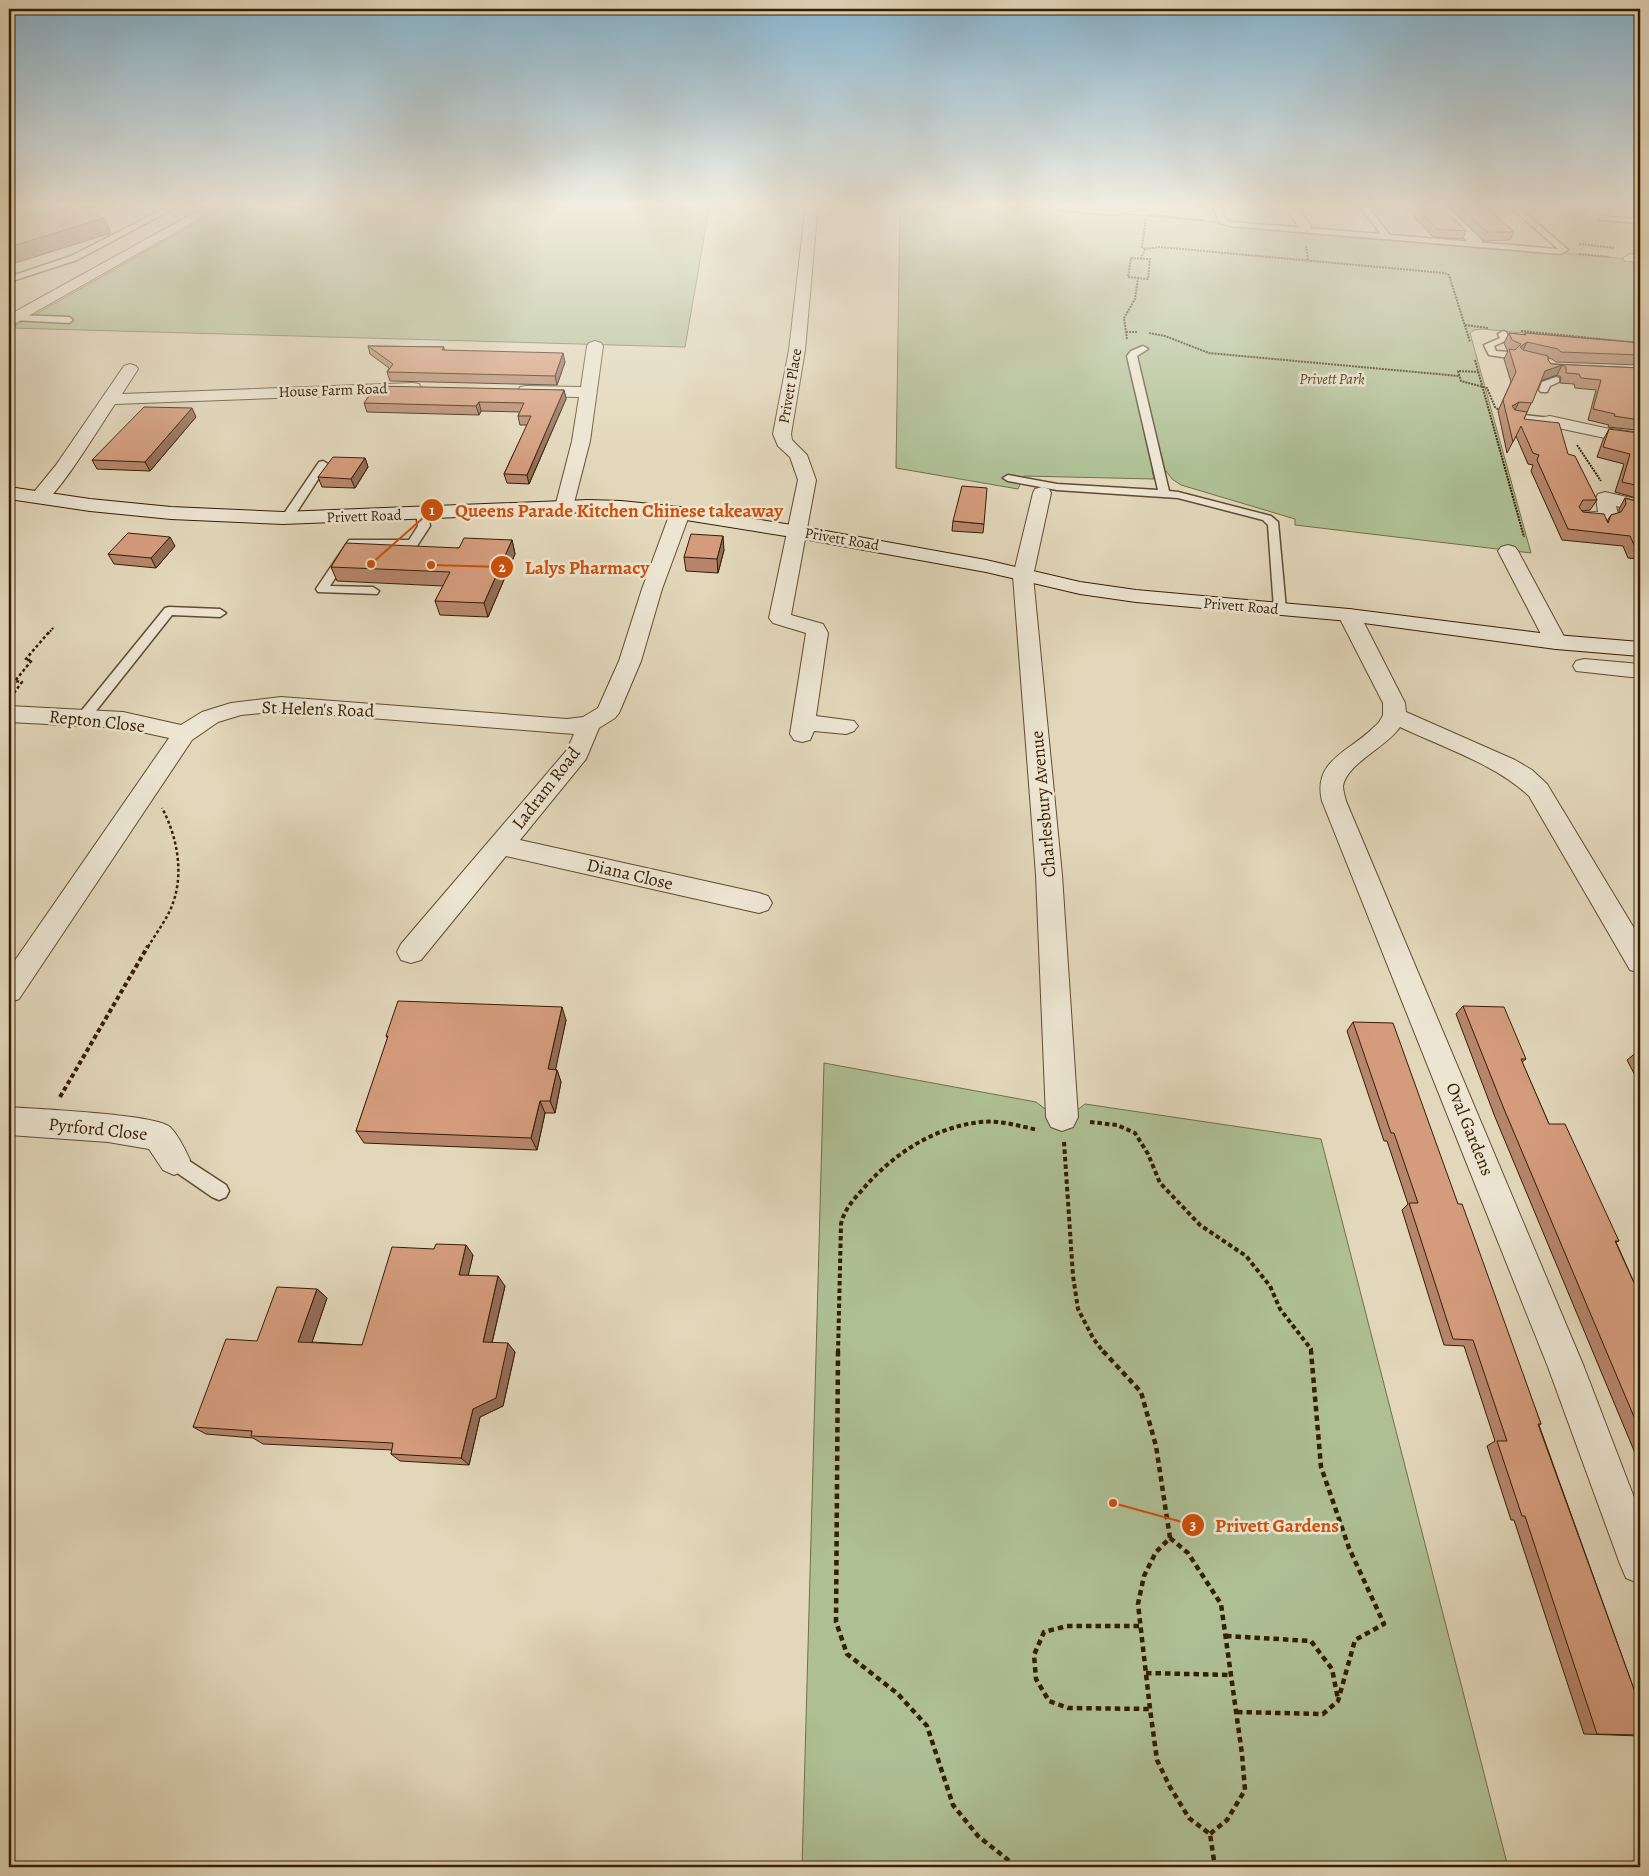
<svg xmlns="http://www.w3.org/2000/svg" width="1649" height="1876" viewBox="0 0 1649 1876" font-family="Alegreya,serif">
<rect width="100%" height="100%" fill="#e2d7ba"/>
<filter id="stains"><feTurbulence type="fractalNoise" baseFrequency=".004" numOctaves="4"/><feColorMatrix values="0 0 0 0 .2 0 0 0 0 .09 0 0 0 0 .02 0 0 0 .5 -.17"/></filter>
<radialGradient id="worn" r=".72"><stop offset=".6" stop-color="#630" stop-opacity="0"/><stop offset="1" stop-color="#630" stop-opacity=".3"/></radialGradient>
<g fill="#aebf94" stroke="#726e4a">
<polygon points="232,203 710,203 685,347 11,328"/>
<polygon points="900,203 1004,203 1640,260 1640,345 1483,329 1474,330 1470,333 1531,553 1295,525 1295,519 1181,485 1172,479 1166,471 1152,470 1154,479 1024,476 1018,489 896,468"/>
<polygon points="824,1063 1036,1102 1062,1122 1085,1104 1321,1139 1508,1867 802,1867"/>
</g>
<g fill="none" stroke-linecap="round" stroke-linejoin="round">
<g stroke="#604c2f" stroke-width="3">
<g id="service">
<polygon points="175,203 184,203 77,260 9,282 9,277 71,256"/>
<polygon points="1211,203 1219,203 1226,220 1231,222 1381,234 1357,203 1365,203 1390,235 1558,249 1506,203 1514,203 1568,250 1561,254 1230,226 1220,223"/>
<polygon points="1599,216 1640,219 1640,223 1602,220 1599,220"/>
<polygon points="15,315 69,317 73,320 69,323 12,320 12,316"/>
<polygon points="1503,331 1506,332 1510,339 1494,346 1496,351 1509,352 1514,355 1509,358 1489,355 1484,345 1500,338 1498,334"/>
<polygon points="1143,346 1148,349 1137,356 1169,491 1178,492 1271,516 1278,522 1286,609 1284,612 1276,612 1274,609 1268,525 1263,520 1178,498 1057,490 1008,481 1003,478 1008,475 1057,484 1158,490 1127,356 1131,351"/>
<polygon points="1556,377 1559,378 1559,382 1550,386 1547,392 1541,392 1539,390 1542,382"/>
<polygon points="1514,414 1550,418 1555,421 1550,424 1510,419 1509,417"/>
<polygon points="323,461 328,464 293,518 287,521 283,520 281,518 319,462"/>
<polygon points="422,511 428,514 430,526 417,546 356,546 330,586 373,587 379,591 377,594 318,592 316,589 349,540 409,540 418,526 416,514"/>
<polygon points="169,607 220,609 226,613 220,617 172,615 88,721 78,721 76,718 78,715 165,608"/>
<polygon points="174,1151 226,1185 229,1191 226,1197 219,1200 212,1197 167,1166 165,1160 167,1154"/>
</g>
</g>
<g stroke="#604c2f" stroke-width="2">
<g id="minor">
<polygon points="806,203 818,203 805,350 791,434 792,440 807,455 816,480 791,615 823,624 828,633 816,716 854,721 858,726 854,731 846,734 814,731 810,740 802,742 794,740 790,734 806,633 773,623 769,618 798,480 790,457 778,446 773,434 789,350"/>
<polygon points="1020,203 1064,203 1114,207 1128,203 1140,203 1137,210 1114,215 1026,207"/>
<polygon points="1283,203 1295,203 1311,226 1309,229 1299,229"/>
<polygon points="1430,203 1443,203 1480,238 1482,241 1480,244 1470,244"/>
<polygon points="1630,254 1640,254 1640,262 1625,261 1623,258"/>
<polygon points="595,341 601,343 603,346 590,441 573,507 571,511 564,513 557,511 555,507 572,441 579,397 526,396 520,395 518,391 520,387 526,386 581,387 587,346 589,343"/>
<path d="M130,364L136,366L138,369L122,394L413,383L419,384L421,388L419,392L413,393L115,404C104,420 59,494 46,500C42,502 38,501 34,500L32,496L34,492L56,465L124,366Z"/>
<polygon points="1550,416 1605,428 1640,433 1640,443 1605,438 1544,425 1541,421 1544,417"/>
<polygon points="1042,487 1049,489 1051,493 1033,576 1062,875 1078,1117 1073,1127 1062,1131 1051,1127 1046,1117 1036,875 1013,576 1033,493 1035,489"/>
<polygon points="1605,492 1640,500 1640,512 1616,506 1618,514 1613,522 1606,524 1577,521 1574,517 1577,513 1598,512 1596,498 1598,494"/>
<polygon points="680,507 687,509 690,513 662,589 641,661 619,713 615,718 599,728 586,759 520,840 759,893 768,896 772,903 768,910 759,913 506,856 421,960 411,963 401,960 397,952 401,944 567,750 574,734 281,711 241,715 218,722 192,740 19,999 9,1003 9,969 169,738 123,728 9,722 9,706 123,712 181,725 202,712 231,703 281,697 567,719 583,717 598,708 619,661 642,589 670,513 673,509"/>
<polygon points="1508,545 1515,547 1518,551 1567,642 1564,647 1556,649 1548,647 1545,642 1498,551 1501,547"/>
<path d="M1349,609L1356,611L1360,615L1405,703L1406,712L1515,760L1532,770L1547,784L1640,938V973L1630,970L1529,796C1495,764 1442,747 1400,727C1387,747 1347,763 1343,786C1343,791 1345,796 1346,801L1584,1367L1640,1513V1584L1626,1578L1620,1564L1548,1367L1322,801C1312,760 1351,751 1374,727C1378,724 1381,720 1383,715C1383,711 1383,707 1383,703L1338,615L1342,611Z"/>
<polygon points="1584,659 1640,664 1640,678 1576,671 1573,666 1576,661"/>
<path d="M9,1107C34,1109 156,1114 170,1127C178,1135 185,1149 190,1160L185,1170L174,1175L163,1170L149,1149L108,1142L9,1135Z"/>
</g>
</g>
<g stroke="#604c2f" stroke-width="2">
<polygon id="tertiary" points="212,203 227,203 14,324 9,325 9,315"/>
</g>
<g stroke="#351e01" stroke-width="2">
<polygon id="secondary" points="9,487 90,499 171,507 283,512 588,500 621,501 680,507 798,526 986,560 1080,582 1136,590 1349,609 1556,635 1640,642 1640,656 1556,649 1349,621 1136,602 1080,594 986,572 798,538 680,519 621,513 588,512 283,524 171,519 90,511 9,499"/>
</g>
<g stroke="#351e01" stroke-width="2" stroke-dasharray="2 1" stroke-linecap="butt">
<polyline points="1148,215 1204,220"/>
<polyline points="1579,244 1615,248"/>
<polyline points="1306,246 1308,260"/>
<polyline points="1145,249 1142,247 1146,218"/>
<polyline points="1579,254 1610,257"/>
<polygon points="1131,258 1150,259 1148,279 1128,277"/>
<polyline points="1141,259 1145,249 1160,247 1444,273 1449,275 1470,342"/>
<polyline points="1465,325 1488,328"/>
<polyline points="1521,331 1640,343"/>
<polyline points="1126,332 1138,332"/>
<polyline points="1149,333 1165,336 1209,353 1459,376"/>
<polyline points="1127,339 1124,318 1135,299 1138,278"/>
<polyline points="1475,360 1524,537"/>
<polyline points="1479,372 1458,371 1461,381 1487,388 1495,407 1499,410"/>
<polyline points="1577,445 1601,481"/>
<polyline points="48,634 54,627"/>
</g>
<g stroke="#351e01" stroke-width="2.5" stroke-dasharray="3 2.5" stroke-linecap="butt">
<polyline points="14,693 22,682 15,681 32,660 25,660 49,632"/>
<path d="M148,947C156,933 168,918 173,903C184,872 177,836 162,808"/>
</g>
<g stroke="#351e01" stroke-width="4" stroke-dasharray="4.5 3" stroke-linecap="butt">
<polyline points="60,1097 148,946"/>
<polyline points="1090,1122 1117,1125 1135,1133 1148,1154 1160,1183 1200,1225 1246,1256 1270,1286 1280,1309 1311,1349 1311,1353"/>
<polyline points="1064,1142 1073,1276 1078,1309 1093,1338 1104,1353"/>
<path d="M838,1353L841,1224C844,1210 853,1200 863,1189C893,1154 934,1127 981,1122C1000,1120 1019,1126 1038,1130"/>
</g>
<g stroke="#351e01" stroke-width="4.5" stroke-dasharray="5.5 4" stroke-linecap="butt">
<polyline points="838,1351 836,1622 847,1654 898,1694 927,1726 953,1805 978,1836 1017,1867"/>
<polyline points="1103,1351 1141,1392 1156,1446 1170,1538 1156,1552 1144,1576 1138,1604 1150,1709 1157,1760 1170,1787 1189,1818 1210,1834 1215,1867"/>
<polyline points="1170,1538 1188,1553 1221,1604 1242,1754 1245,1790 1227,1820 1210,1834"/>
<polyline points="1139,1626 1067,1626 1044,1632 1034,1655 1036,1679 1049,1701 1068,1708 1150,1709"/>
<polyline points="1226,1636 1311,1641 1332,1669 1338,1699"/>
<polyline points="1146,1673 1231,1675"/>
<polyline points="1237,1712 1323,1714 1338,1701 1355,1640 1384,1624 1349,1548 1321,1467 1311,1351"/>
</g>
<use href="#service" fill="#ece5d2" fill-rule="evenodd"/>
<use href="#minor" fill="#ece5d2" fill-rule="evenodd"/>
<use href="#tertiary" fill="#ece5d2" fill-rule="evenodd"/>
<use href="#secondary" fill="#ece5d2" fill-rule="evenodd"/>
</g>
<g fill="#b6866c" stroke="#351e01">
<polygon points="1401,203 1438,203 1466,231 1463,239 1433,237"/>
<polygon points="1445,203 1482,203 1514,232 1510,240 1484,241"/>
<polygon points="1509,333 1525,335 1525,333 1640,343 1640,365 1556,362 1552,359 1548,358 1548,360 1551,364 1640,368 1640,423 1636,430 1608,427 1609,425 1588,420 1596,390 1575,388 1574,384 1560,383 1561,377 1557,375 1541,381 1524,419 1568,454 1597,500 1590,510 1582,511 1583,512 1607,521 1611,515 1619,513 1619,509 1625,498 1640,502 1640,559 1628,558 1623,546 1562,540 1531,471 1533,465 1528,464 1516,436 1507,453 1498,411 1511,382 1504,359 1508,351 1507,350 1504,343"/>
<polygon points="368,346 444,347 444,350 565,362 557,385 390,381 387,372 389,368 370,354"/>
<polygon points="564,390 566,399 529,484 507,483 504,474 527,425 520,425 518,416 520,412 481,411 479,415 367,412 364,403"/>
<polygon points="196,417 150,471 97,469 92,460"/>
<polygon points="1609,429 1640,438 1640,499 1615,492 1624,464 1597,457 1603,440"/>
<polygon points="365,458 368,467 355,488 322,487 318,477"/>
<polygon points="953,521 984,524 983,533 952,531"/>
<polygon points="512,540 515,554 488,617 440,615 435,601 443,586 337,581 331,567"/>
<polygon points="175,546 156,568 114,564 108,554"/>
<polygon points="724,550 718,573 686,571 684,557"/>
<polygon points="1463,1006 1526,1059 1522,1062 1549,1124 1619,1241 1616,1242 1640,1296 1640,1313 1637,1315 1640,1323 1640,1465 1495,1117 1456,1014"/>
<polygon points="566,1020 555,1069 557,1070 561,1082 555,1113 545,1113 537,1150 364,1143 356,1131 388,1039 386,1036"/>
<polygon points="1353,1022 1458,1204 1541,1424 1539,1425 1640,1706 1640,1736 1584,1734 1514,1520 1511,1520 1487,1446 1495,1441 1464,1346 1444,1345 1402,1210 1408,1204 1387,1141 1384,1141 1347,1031"/>
<polygon points="1637,1052 1640,1052 1640,1085 1627,1060"/>
<polygon points="473,1255 468,1275 505,1286 492,1343 515,1352 503,1406 480,1417 469,1465 400,1461 391,1454 392,1450 263,1444 253,1438 206,1434 193,1427 257,1341 317,1289 327,1298 312,1342 362,1345"/>
</g>
<g fill="#946d58" stroke="#351e01">
<polygon points="67,203 109,203 72,213"/>
<polygon points="104,218 111,233 9,265 9,247"/>
<polygon points="1527,342 1522,352 1520,347"/>
<polygon points="563,353 565,362 557,385 555,376"/>
<polygon points="1562,365 1557,375 1540,381 1545,371"/>
<polygon points="564,390 566,399 529,484 527,475"/>
<polygon points="479,402 481,411 479,415 476,406"/>
<polygon points="1519,402 1514,412 1512,406"/>
<polygon points="192,408 196,417 150,471 145,462"/>
<polygon points="365,458 368,467 355,488 351,479"/>
<polygon points="723,536 724,550 718,573 717,559"/>
<polygon points="170,537 175,546 156,568 151,558"/>
<polygon points="512,540 515,554 488,617 484,603"/>
<polygon points="562,1007 566,1020 553,1082 548,1069"/>
<polygon points="557,1070 561,1082 555,1113 550,1101"/>
<polygon points="540,1101 545,1113 537,1150 531,1138"/>
<polygon points="466,1245 473,1255 466,1285 459,1275"/>
<polygon points="498,1276 505,1286 490,1351 483,1342"/>
<polygon points="317,1289 327,1298 309,1351 298,1342"/>
<polygon points="508,1343 515,1352 503,1406 480,1417 469,1465 461,1458 473,1409"/>
</g>
<g fill="#d49c7d" stroke="#351e01">
<polygon points="9,203 73,203 104,218 9,247"/>
<polygon points="1412,203 1438,203 1466,231 1437,229"/>
<polygon points="1456,203 1482,203 1514,232 1487,232"/>
<polygon points="1509,333 1526,335 1525,333 1640,343 1640,355 1561,352 1558,349 1527,342 1520,347 1523,350 1548,356 1548,360 1551,364 1640,368 1640,420 1614,416 1615,414 1593,409 1601,380 1581,378 1579,374 1566,373 1566,367 1562,365 1545,371 1532,403 1519,402 1512,406 1515,410 1527,412 1524,419 1559,423 1568,454 1575,456 1597,500 1583,500 1579,507 1583,512 1604,514 1608,523 1611,515 1621,512 1626,504 1625,498 1640,502 1640,548 1635,547 1630,536 1568,529 1537,460 1539,455 1533,453 1521,426 1513,442 1503,400 1516,372 1509,349 1515,350 1521,344 1512,340"/>
<polygon points="368,346 444,347 442,350 563,353 555,376 387,372 393,364"/>
<polygon points="376,386 564,390 527,475 504,474 531,416 518,416 524,403 479,402 476,406 364,403"/>
<polygon points="144,407 192,408 145,462 92,460"/>
<polygon points="1609,429 1639,433 1638,437 1640,438 1640,486 1622,482 1630,454 1603,447"/>
<polygon points="333,457 365,458 351,479 318,477"/>
<polygon points="962,486 987,488 984,524 953,521"/>
<polygon points="128,533 170,537 151,558 108,554"/>
<polygon points="691,534 723,536 717,559 684,557"/>
<polygon points="464,538 512,540 484,603 435,601 450,572 331,567 346,543 459,548"/>
<polygon points="398,1001 562,1007 548,1069 557,1070 550,1101 540,1101 531,1138 356,1131 388,1036 386,1036"/>
<polygon points="1463,1006 1504,1007 1526,1059 1521,1059 1549,1124 1565,1124 1619,1241 1615,1241 1640,1296 1640,1309 1634,1309 1640,1323 1640,1431 1504,1109"/>
<polygon points="1353,1022 1393,1023 1458,1204 1462,1204 1473,1234 1541,1424 1538,1424 1640,1706 1640,1735 1597,1734 1525,1516 1522,1516 1497,1441 1507,1441 1473,1340 1453,1339 1409,1203 1418,1203 1394,1133 1391,1133"/>
<polygon points="1637,1052 1640,1052 1640,1059"/>
<polygon points="436,1244 466,1245 459,1275 498,1276 483,1342 508,1343 496,1398 473,1409 461,1458 391,1454 393,1443 251,1436 252,1431 193,1427 226,1339 257,1341 277,1287 317,1289 298,1342 362,1345 392,1247 434,1249"/>
</g>
<linearGradient id="sky" x2="0" y2="1"><stop stop-color="#87b6d2"/><stop offset="0.44" stop-color="#f2ede0"/><stop offset="1" stop-color="#f2ede0" stop-opacity="0"/></linearGradient>
<rect width="1649" height="465" fill="url(#sky)"/>
<g text-anchor="middle" stroke-width="5" stroke-linejoin="round" paint-order="stroke">
<g font-size="15" font-style="italic" fill="#594e2d" stroke="#ece5d2">
<text x="1332" y="384">Privett Park</text>
</g>
<g font-size="15" fill="#351e01" stroke="#ece5d2">
<text transform="translate(790 386) rotate(-80)" y="5">Privett Place</text>
<text transform="translate(333 390) rotate(-2)" y="5">House Farm Road</text>
<text transform="translate(364 516) rotate(-2)" y="5">Privett Road</text>
<text transform="translate(842 539) rotate(10)" y="5">Privett Road</text>
<text transform="translate(1241 606) rotate(5)" y="5">Privett Road</text>
</g>
<g font-size="18" fill="#351e01" stroke="#ece5d2">
<text transform="translate(318 709) rotate(2)" y="6">St Helen's Road</text>
<text transform="translate(97 721) rotate(6)" y="6">Repton Close</text>
<text transform="translate(546 788) rotate(-52)" y="6">Ladram Road</text>
<text transform="translate(1043 804) rotate(-95)" y="6">Charlesbury Avenue</text>
<text transform="translate(630 874) rotate(13)" y="6">Diana Close</text>
<text transform="translate(98 1129) rotate(6)" y="6">Pyrford Close</text>
<text transform="translate(1470 1129) rotate(68)" y="6">Oval Gardens</text>
</g>
</g>
<path fill="none" stroke="#cd500a" stroke-width="2" d="M371 564L432 510M431 565L502 567M1113 1503L1193 1525"/>
<g fill="#cd500a" stroke="#ece5d2" stroke-width="2">
<circle cx="371" cy="564" r="5"/>
<circle cx="431" cy="565" r="5"/>
<circle cx="1113" cy="1503" r="5"/>
<circle cx="432" cy="510" r="12"/>
<circle cx="502" cy="567" r="12"/>
<circle cx="1193" cy="1525" r="12"/>
</g>
<g font-size="15" text-anchor="middle" font-weight="bold" fill="#fff">
<text x="432" y="515">1</text>
<text x="502" y="572">2</text>
<text x="1193" y="1530">3</text>
</g>
<g font-size="19" text-anchor="middle" font-weight="bold" fill="#cd500a" stroke="#ece5d2" stroke-width="5" stroke-linejoin="round" paint-order="stroke">
<text x="619" y="517">Queens Parade Kitchen Chinese takeaway</text>
<text x="587" y="574">Lalys Pharmacy</text>
<text x="1277" y="1532">Privett Gardens</text>
</g>
<rect width="1649" height="1876" fill="none" stroke="#e2d7ba" stroke-width="30"/>
<rect x="10" y="10" width="1629" height="1856" fill="none" stroke="#351e01" stroke-width="2.5"/>
<rect x="15" y="15" width="1619" height="1846" fill="none" stroke="#351e01"/>
<rect width="100%" height="100%" filter="url(#stains)"/>
<rect width="100%" height="100%" fill="url(#worn)"/>
</svg>
